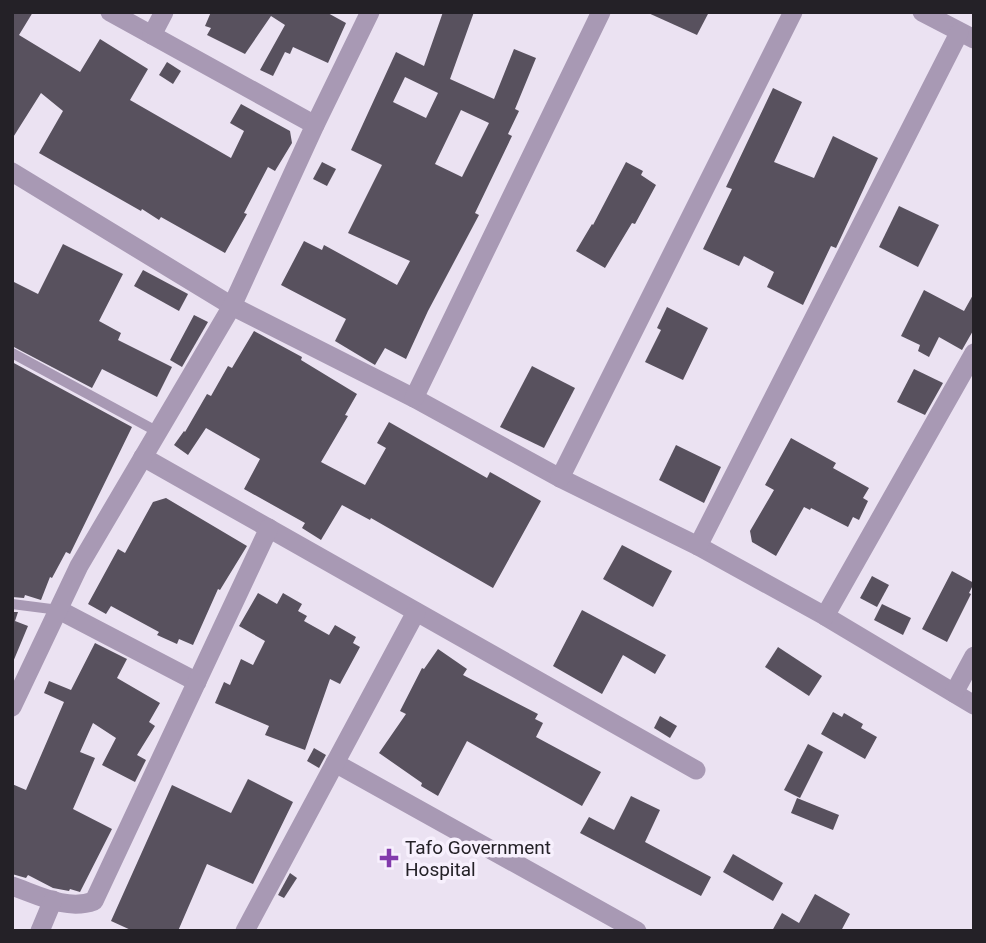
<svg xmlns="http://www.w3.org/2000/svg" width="986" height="943" viewBox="0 0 986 943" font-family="Roboto,sans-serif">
<rect width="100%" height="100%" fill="#ebe2f2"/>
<g fill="#58515e" fill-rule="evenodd">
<polygon points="12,12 33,12 19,35 80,72 100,39 148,69 130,100 231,158 244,131 230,123 241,104 290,131 292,143 275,171 268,167 244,213 247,214 225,253 161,217 159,220 142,209 141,211 39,153 63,111 41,93 12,139"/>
<polygon points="211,12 326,12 346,23 328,63 293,47 290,54 285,52 273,76 260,70 285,25 271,16 245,54 207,35 211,28 205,26"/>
<path d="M443,12H474L450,79L494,99L514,49L536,58L515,109L519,111L508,134L512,136L475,213L479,215L428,311L406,359L385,348L375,365L335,341L346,319L281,285L304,241L322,250L324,245L397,285L410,261L348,233L382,165L351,150L396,52L424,66ZM405,77L438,93L426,118L393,102ZM461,110L489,123L462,177L435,164Z"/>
<polygon points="646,12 709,12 697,35"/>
<polygon points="167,62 181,71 173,84 159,75"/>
<polygon points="773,88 802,102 774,162 814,178 833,136 878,158 836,248 831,246 803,305 767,287 774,272 744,256 739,266 703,249 732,189 726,187"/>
<polygon points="322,162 336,169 327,186 313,179"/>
<polygon points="626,162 643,171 641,175 656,185 635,224 632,223 605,268 576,251 592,224 593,225"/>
<polygon points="899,206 939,225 918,267 879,247"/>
<polygon points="63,244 123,274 99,321 121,333 118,340 172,367 157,397 102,369 92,388 12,346 12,281 38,294"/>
<polygon points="143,270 188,294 179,311 134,286"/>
<polygon points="924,290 964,311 974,293 974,329 962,350 939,337 929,357 918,351 920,345 901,336"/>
<polygon points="667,307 708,328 683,380 645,362 661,330 657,328"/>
<polygon points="194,315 208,322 182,367 170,360"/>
<polygon points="254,331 302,357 301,360 357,394 345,415 348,416 321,462 365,485 386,448 377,443 389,422 487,478 490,472 541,501 493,588 371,518 370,520 342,505 321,540 302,528 305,523 244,489 260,459 206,428 188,455 174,445 184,431 185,432 207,394 211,396 228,366 232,368"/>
<polygon points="12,362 132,427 70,554 66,552 52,578 50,577 41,600 25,595 24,598 12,597"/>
<polygon points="532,366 575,388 544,448 500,427"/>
<polygon points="914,369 943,383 925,415 897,402"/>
<polygon points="791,438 836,463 833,468 869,488 863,498 868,501 859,520 853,517 848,527 811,508 810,510 804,507 776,556 752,542 750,531 774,490 765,485"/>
<polygon points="676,445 721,467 704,503 659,480"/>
<polygon points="166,498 247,546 220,590 218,589 193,645 179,639 177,644 157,635 159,632 111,606 106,614 88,604 118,549 125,553 153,502"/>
<polygon points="622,545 672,571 653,607 603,579"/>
<polygon points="952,571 974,583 969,593 971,594 947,642 922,629"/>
<polygon points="872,576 889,585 877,607 860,598"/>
<polygon points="258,593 277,604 283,593 302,604 298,611 307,616 304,621 329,635 335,625 356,637 353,643 360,647 340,684 330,679 305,750 265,735 269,726 215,703 224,682 230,685 241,659 253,665 265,641 239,626"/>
<polygon points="882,604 911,618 903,635 874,620"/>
<polygon points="582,610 666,655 655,674 623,655 602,694 553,666"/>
<polygon points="12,612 18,612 15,621 28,626 13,662"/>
<polygon points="95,643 127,659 117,678 160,703 149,722 155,726 137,755 146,760 135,782 102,765 116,738 93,723 80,752 95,758 73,809 112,829 80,892 70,889 69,891 53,888 28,875 26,878 12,874 12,784 26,790 64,702 44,693 49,681 71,690"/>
<polygon points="778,647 822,676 809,696 765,667"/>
<polygon points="438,649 467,669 463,675 538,714 535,719 543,723 536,737 601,772 582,806 467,741 438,796 421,786 422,783 379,753 406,714 400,711 422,668 424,669"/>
<polygon points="833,712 842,717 844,713 863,724 861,728 877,737 865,759 821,734"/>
<polygon points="660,716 677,726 670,738 654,728"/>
<polygon points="808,744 823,752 800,798 784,790"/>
<polygon points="314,748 326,755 319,768 307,761"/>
<polygon points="248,779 293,802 253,884 207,864 178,931 133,931 111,921 172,785 231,813"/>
<polygon points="631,796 660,810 645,842 711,877 701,896 580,833 589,817 614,830"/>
<polygon points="797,798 839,815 833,830 791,813"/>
<polygon points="733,854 783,883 773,901 723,872"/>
<polygon points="290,873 297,878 284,898 278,895"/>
<polygon points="815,894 850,914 841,931 772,931 782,913 799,923"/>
</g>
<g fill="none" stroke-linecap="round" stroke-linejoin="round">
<g stroke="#a899b4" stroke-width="10">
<polyline points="12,353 158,432"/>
<polyline points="12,604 59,610"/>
</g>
<g stroke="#a899b4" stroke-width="19">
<polyline points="110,12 315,125"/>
<polyline points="922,12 974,39"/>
<polyline points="152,35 164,12"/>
<polyline points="12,172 232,306 414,398 560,478 698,546 825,616 974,705"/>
<polyline points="414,398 601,12"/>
<polyline points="143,457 696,770"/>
<polyline points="560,478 793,12"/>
<polyline points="698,546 959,33"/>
<polyline points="59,610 197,682"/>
<polyline points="825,616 974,353"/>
<polyline points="954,693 974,656"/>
<polyline points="12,707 79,566 232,306 315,125 370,12"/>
<polyline points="335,763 637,931"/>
<path d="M12,886C38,895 67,911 94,901L269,528"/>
<polyline points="40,931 53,900"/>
<polyline points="245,931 416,612"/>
</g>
</g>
<path fill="#823aac" stroke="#f7f0fd" stroke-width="2.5" d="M385.5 847.5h7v7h7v7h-7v7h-7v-7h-7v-7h7z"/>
<g text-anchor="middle" stroke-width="7" stroke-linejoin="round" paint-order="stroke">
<g font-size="19" fill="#242127" stroke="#f7f0fd" text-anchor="start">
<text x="405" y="854">Tafo Government<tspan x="405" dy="22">Hospital</tspan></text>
</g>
</g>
<rect width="986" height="943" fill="none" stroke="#242127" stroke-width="28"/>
</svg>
